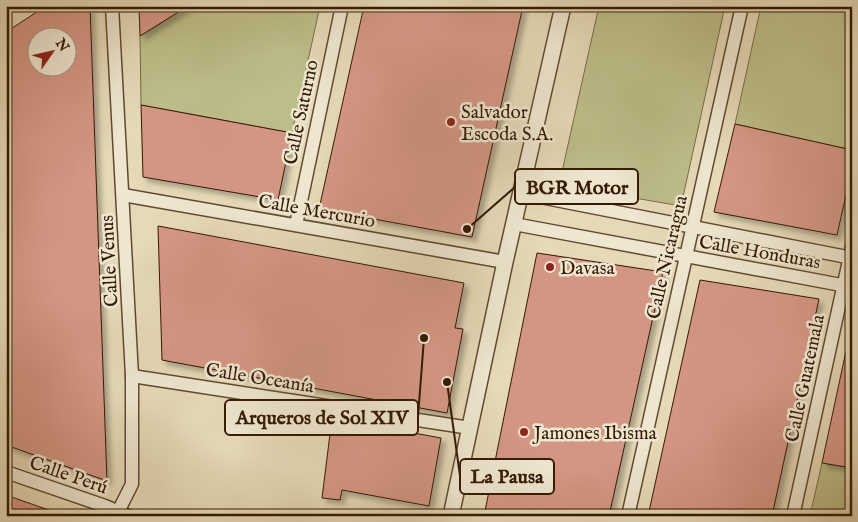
<svg xmlns="http://www.w3.org/2000/svg" width="858" height="522" viewBox="0 0 858 522" font-family="'IM FELL English',serif">
<defs>
<filter id="shadow"><feDropShadow dx="4.5" dy="4.5" stdDeviation="2.5" flood-color="#0004"/></filter>
</defs>
<rect width="100%" height="100%" fill="#e5d9b7"/>
<filter id="stains"><feTurbulence type="fractalNoise" baseFrequency=".004" numOctaves="4"/><feColorMatrix values="0 0 0 0 .2 0 0 0 0 .09 0 0 0 0 .02 0 0 0 .5 -.17"/></filter>
<radialGradient id="worn" r=".72"><stop offset=".6" stop-color="#630" stop-opacity="0"/><stop offset="1" stop-color="#630" stop-opacity=".3"/></radialGradient>
<g fill="#bdbd89" stroke="#7a6c46">
<polygon points="188,6 320,6 292,133 141,105 140,36"/>
<polygon points="599,6 725,6 681,206 559,185"/>
<polygon points="761,6 852,6 852,150 735,124"/>
<polygon points="822,463 852,468 852,516 810,516"/>
</g>
<g fill="#d49684" stroke="#361a02" fill-rule="evenodd" filter="url(#shadow)">
<path d="M46,6H90L107,481L6,445V32ZM38,38H68V68H38Z"/>
<polygon points="139,6 188,6 140,36"/>
<polygon points="364,6 523,6 472,237 319,209"/>
<polygon points="141,105 292,133 278,200 143,177"/>
<polygon points="735,124 852,150 852,168 837,235 714,212"/>
<polygon points="158,226 464,283 455,328 463,329 447,413 162,360"/>
<polygon points="537,253 663,272 609,516 484,516"/>
<polygon points="700,280 819,299 772,516 648,516"/>
<polygon points="846,351 852,352 852,468 822,463"/>
<polygon points="332,418 441,438 429,506 342,490 340,500 322,498"/>
<polygon points="6,495 60,514 59,516 6,516"/>
</g>
<g fill="none" stroke-linecap="round" stroke-linejoin="round">
<g stroke="#624a2f" stroke-width="15">
<g id="minor">
<polyline points="112,6 132,376 132,484 118,512"/>
<polyline points="6,7 7,6"/>
<polyline points="520,193 852,258"/>
<polyline points="123,195 505,262"/>
<polyline points="514,224 852,287"/>
<polyline points="296,225 342,6"/>
<polyline points="132,376 470,428"/>
<polyline points="6,472 105,506 128,516"/>
<polyline points="628,516 742,6"/>
<polyline points="793,516 852,247"/>
</g>
</g>
<g stroke="#624a2f" stroke-width="18">
<polyline id="tertiary" points="451,516 505,262 563,6"/>
</g>
<use href="#minor" stroke="#eee6d0" stroke-width="12"/>
<use href="#tertiary" stroke="#eee6d0" stroke-width="15"/>
</g>
<g fill="#8f2418" stroke="#eee6d0" stroke-width="2">
<circle cx="451" cy="122" r="5"/>
<circle cx="550" cy="267" r="5"/>
<circle cx="524" cy="432" r="5"/>
</g>
<g text-anchor="middle" stroke-width="5" stroke-linejoin="round" paint-order="stroke">
<g font-size="19" fill="#361a02" stroke="#eee6d0" text-anchor="start">
<text x="461" y="118">Salvador<tspan x="461" dy="22">Escoda S.A.</tspan></text>
<text x="560" y="274">Davasa</text>
<text x="534" y="439">Jamones Ibisma</text>
</g>
<g font-size="19" fill="#361a02" stroke="#eee6d0">
<text transform="translate(300 112) rotate(-78)" y="7">Calle Saturno</text>
<text transform="translate(317 210) rotate(10)" y="7">Calle Mercurio</text>
<text transform="translate(760 251) rotate(10)" y="7">Calle Honduras</text>
<text transform="translate(666 257) rotate(-77)" y="7">Calle Nicaragua</text>
<text transform="translate(108 261) rotate(-93)" y="7">Calle Venus</text>
<text transform="translate(260 377) rotate(9)" y="7">Calle Oceanía</text>
<text transform="translate(804 378) rotate(-78)" y="7">Calle Guatemala</text>
<text transform="translate(69 474) rotate(19)" y="7">Calle Perú</text>
</g>
</g>
<path fill="none" stroke="#361a02" stroke-width="2" d="M467 229L515 187M424 338L418 417M447 382L460 476"/>
<g fill="#361a02" stroke="#eee6d0" stroke-width="2">
<circle cx="467" cy="229" r="5"/>
<circle cx="424" cy="338" r="5"/>
<circle cx="447" cy="382" r="5"/>
</g>
<g fill="#eee6d0" stroke="#361a02" stroke-width="2">
<rect x="515" y="169" width="123" height="35" rx="5"/>
<rect x="225" y="400" width="193" height="35" rx="5"/>
<rect x="460" y="459" width="94" height="35" rx="5"/>
</g>
<g font-size="20" text-anchor="middle" font-weight="bold" fill="#361a02">
<text x="577" y="194">BGR Motor</text>
<text x="322" y="424">Arqueros de Sol XIV</text>
<text x="507" y="483">La Pausa</text>
</g>
<rect width="858" height="522" fill="none" stroke="#e5d9b7" stroke-width="25"/>
<rect x="8" y="8" width="843" height="507" fill="none" stroke="#361a02" stroke-width="2.5"/>
<rect x="12" y="12" width="833" height="497" fill="none" stroke="#361a02"/>
<g transform="translate(52 52) rotate(56)"><circle r="24" fill="#eee6d0" stroke="#a4947e"/>
<path d="M0-4L9 19L0 12L-9 19Z" fill="#8f2418"/>
<text y="-8" font-size="14" font-weight="bold" text-anchor="middle" fill="#361a02">N</text>
</g>
<rect width="100%" height="100%" filter="url(#stains)"/>
<rect width="100%" height="100%" fill="url(#worn)"/>
</svg>
